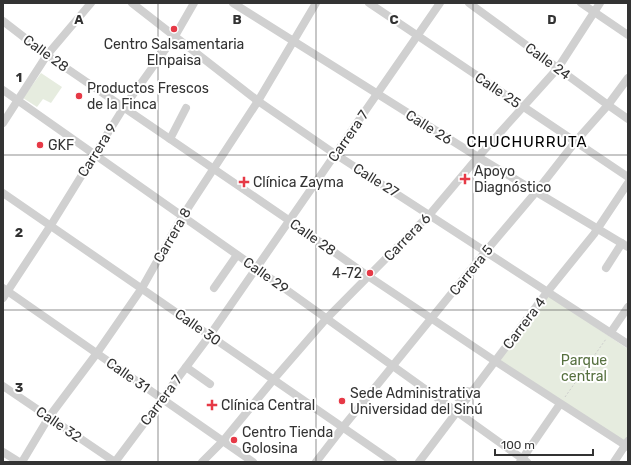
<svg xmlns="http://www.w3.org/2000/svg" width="631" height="465" viewBox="0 0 631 465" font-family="Rubik,sans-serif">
<rect width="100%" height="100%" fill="#fff"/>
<g fill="#e6ecdf">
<polygon points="41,73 62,87 51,103 43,99 37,107 23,98"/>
<polygon points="548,295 628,349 628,439 625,443 499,361"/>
</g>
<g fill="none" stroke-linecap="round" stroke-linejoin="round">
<polyline stroke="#cdcdcd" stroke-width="1" stroke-dasharray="2 2" stroke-linecap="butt" points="565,397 606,339"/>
<g stroke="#d0d0d0" stroke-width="8">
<polyline points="132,3 258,101 335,154 628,344"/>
<polyline points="233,3 478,157 628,247"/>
<polyline points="369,3 628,177"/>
<polyline points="469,3 608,105 628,119"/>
<polyline points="581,3 628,35"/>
<polyline points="3,21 47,55 290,221 368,276 495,361 628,447"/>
<polyline points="3,90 256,268 527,462"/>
<polyline points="3,123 47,55 91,3"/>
<polyline points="170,139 186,108"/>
<polyline points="3,193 393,462"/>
<polyline points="606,268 622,243"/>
<polyline points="3,288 253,462"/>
<polyline points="214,288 237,255"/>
<polyline points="3,298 51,225 124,107 175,36 194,3"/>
<polyline points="611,332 628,307"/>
<polyline points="186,367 210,384"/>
<polyline points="3,386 115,462"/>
<path d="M458,398C463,391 465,389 473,393"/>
<polyline points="3,452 19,462"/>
<polyline points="22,462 49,417 97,353 142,288 182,217 258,101 316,3"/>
<polyline points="115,462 210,335 440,3"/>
<polyline points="202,462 223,441 274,379 326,319 430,214 478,157 558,68 600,3"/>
<polyline points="316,462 343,427 486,251 536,192 576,141 608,105 628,78"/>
<polyline points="419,462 548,291 594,234 628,183"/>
<polyline points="520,462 560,404"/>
<polyline points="614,462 628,441"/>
</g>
</g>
<path fill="none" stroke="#333" stroke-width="1" stroke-opacity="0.55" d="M158,3V462M316,3V462M473,3V462M3,155H628M3,310H628"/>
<g fill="#e63946" stroke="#fff" stroke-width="1.5">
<circle cx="174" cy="29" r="4"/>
<circle cx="79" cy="96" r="4"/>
<circle cx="40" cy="145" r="4"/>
<path d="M463 173h4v4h4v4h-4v4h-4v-4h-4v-4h4z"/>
<path d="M242 176h4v4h4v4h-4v4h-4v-4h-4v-4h4z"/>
<circle cx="370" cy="273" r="4"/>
<circle cx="342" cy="401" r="4"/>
<path d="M210 399h4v4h4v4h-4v4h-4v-4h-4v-4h4z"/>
<circle cx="234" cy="440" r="4"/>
</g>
<g text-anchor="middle" stroke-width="4" stroke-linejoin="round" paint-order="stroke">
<g font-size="14" fill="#333" stroke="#fff" text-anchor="start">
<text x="174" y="49" text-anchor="middle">Centro Salsamentaria<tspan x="174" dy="16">Elnpaisa</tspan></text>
<text x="87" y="93">Productos Frescos<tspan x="87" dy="16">de la Finca</tspan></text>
<text x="48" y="150">GKF</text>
<text x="474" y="176">Apoyo<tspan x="474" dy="16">Diagnóstico</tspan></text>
<text x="253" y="187">Clínica Zayma</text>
<text x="362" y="278" text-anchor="end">4-72</text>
<text x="350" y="398">Sede Administrativa<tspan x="350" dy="16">Universidad del Sinú</tspan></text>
<text x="221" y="410">Clínica Central</text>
<text x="242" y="437">Centro Tienda<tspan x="242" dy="16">Golosina</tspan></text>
</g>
<g font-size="14" fill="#333" stroke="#fff">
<text transform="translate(46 53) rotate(36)" y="5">Calle 28</text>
<text transform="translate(548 61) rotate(36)" y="5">Calle 24</text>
<text transform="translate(498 90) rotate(34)" y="5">Calle 25</text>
<text transform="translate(429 127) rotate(32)" y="5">Calle 26</text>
<text transform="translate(348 136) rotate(-55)" y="5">Carrera 7</text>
<text transform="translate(97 150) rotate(-58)" y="5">Carrera 9</text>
<text transform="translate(376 180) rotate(32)" y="5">Calle 27</text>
<text transform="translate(172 235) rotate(-60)" y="5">Carrera 8</text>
<text transform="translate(313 237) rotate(35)" y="5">Calle 28</text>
<text transform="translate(407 237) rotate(-46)" y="5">Carrera 6</text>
<text transform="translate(471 270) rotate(-51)" y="5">Carrera 5</text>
<text transform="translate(266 275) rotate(35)" y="5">Calle 29</text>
<text transform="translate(524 323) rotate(-53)" y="5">Carrera 4</text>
<text transform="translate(198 327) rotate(35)" y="5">Calle 30</text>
<text transform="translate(128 375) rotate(35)" y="5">Calle 31</text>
<text transform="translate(161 400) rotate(-53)" y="5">Carrera 7</text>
<text transform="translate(59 424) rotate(34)" y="5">Calle 32</text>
</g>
<g font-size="14" fill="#56703f" stroke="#fff">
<text x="584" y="365">Parque<tspan x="584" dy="16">central</tspan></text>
</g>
<g font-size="15" letter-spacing="1" fill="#000" stroke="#fff">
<text x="527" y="147">CHUCHURRUTA</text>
</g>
</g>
<g font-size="13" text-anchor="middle" font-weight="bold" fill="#333" stroke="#fff" stroke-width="4" stroke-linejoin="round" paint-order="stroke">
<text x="79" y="24">A</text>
<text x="237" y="24">B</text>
<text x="394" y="24">C</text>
<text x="552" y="24">D</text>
<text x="19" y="82">1</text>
<text x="19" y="237">2</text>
<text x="19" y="392">3</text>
</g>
<rect width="631" height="465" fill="none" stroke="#333333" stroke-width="8"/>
<path d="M495 449v6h98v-6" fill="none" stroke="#333333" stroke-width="2"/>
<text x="501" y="449" font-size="12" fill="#333333" stroke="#ffffff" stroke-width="3" paint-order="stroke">100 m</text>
</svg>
